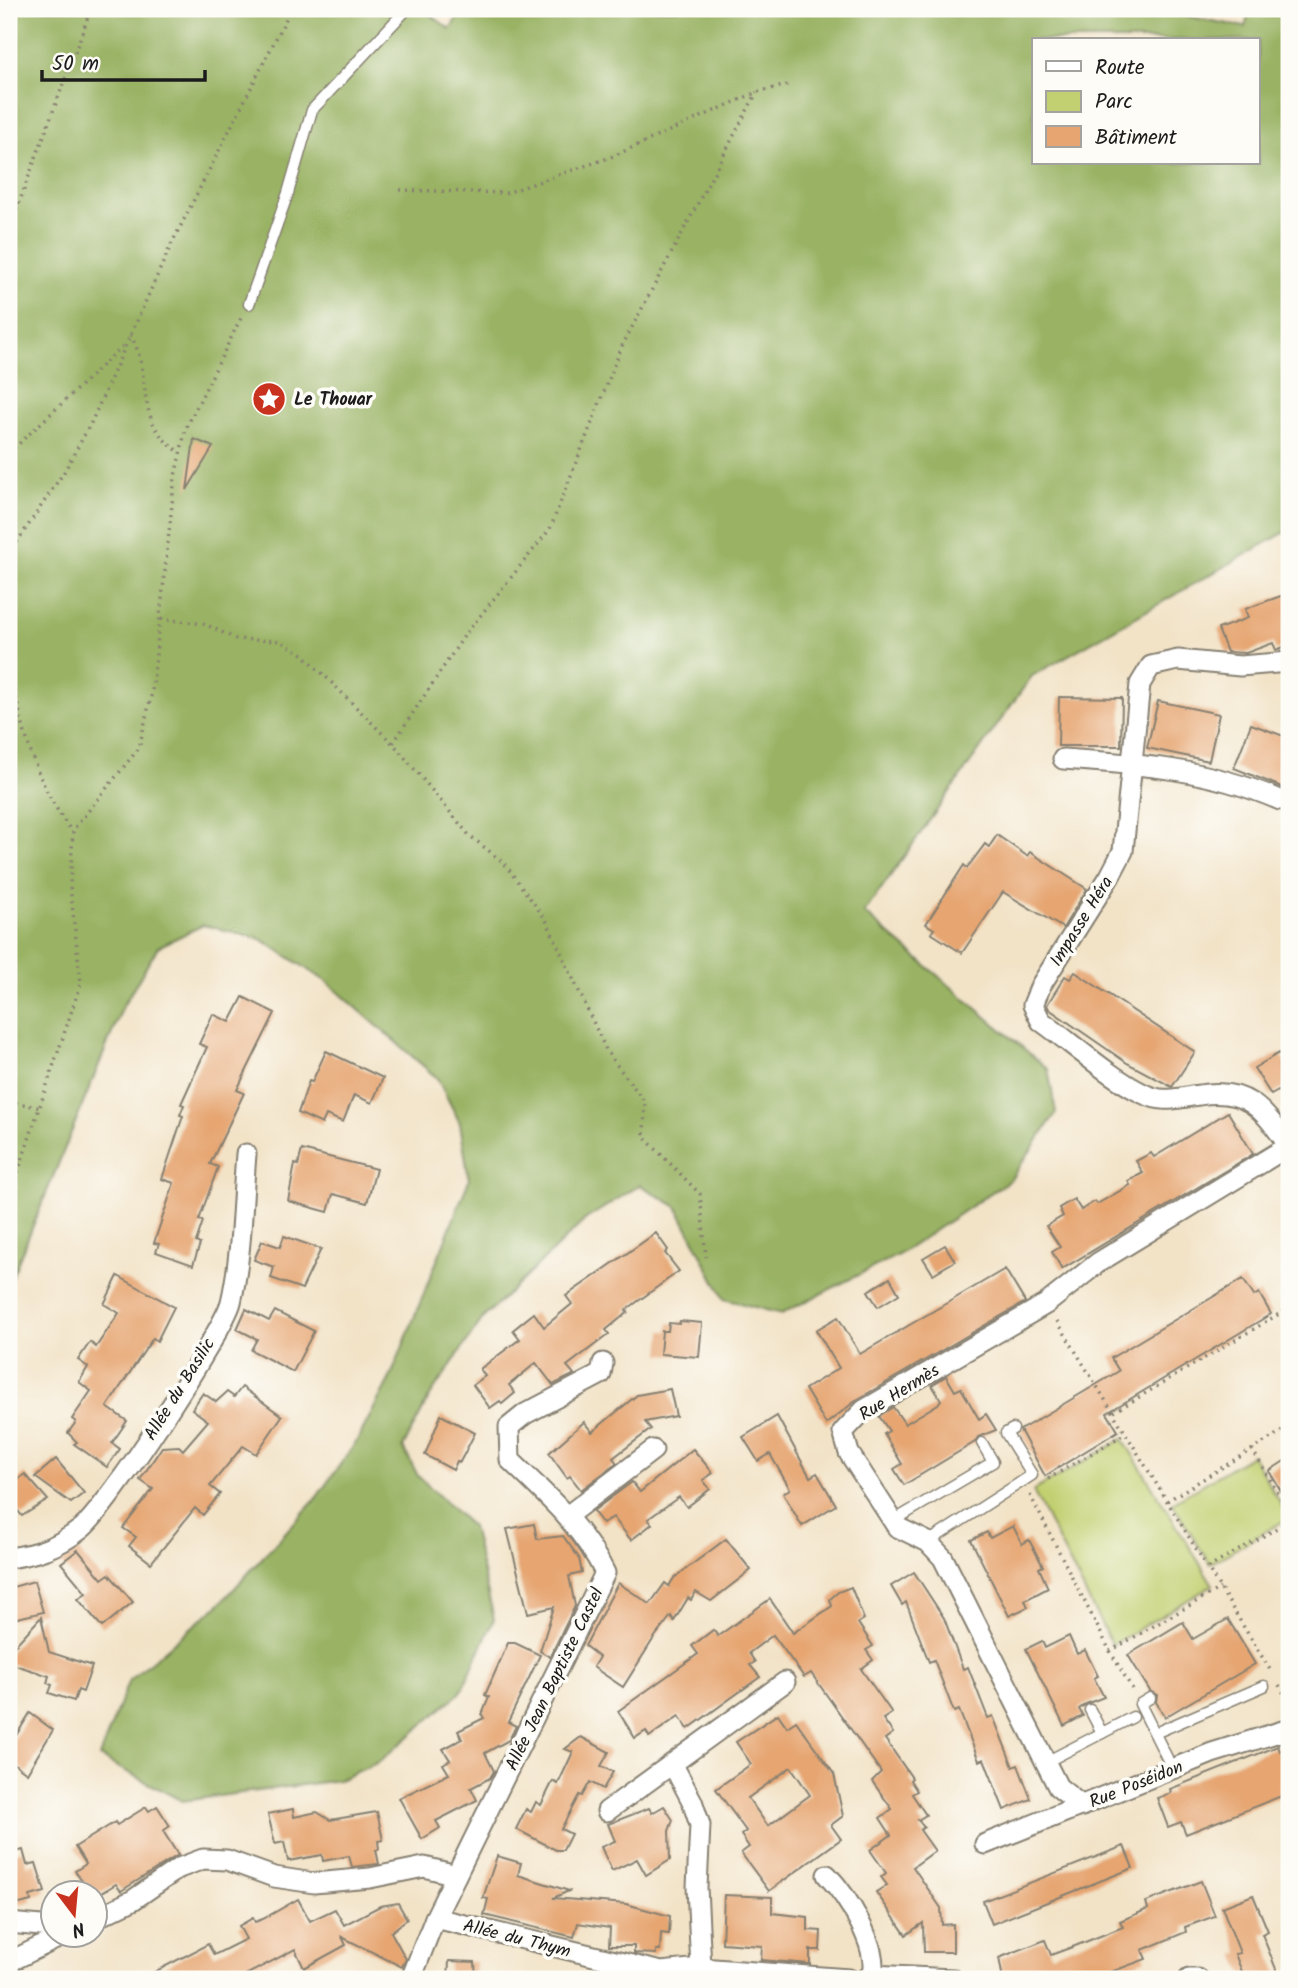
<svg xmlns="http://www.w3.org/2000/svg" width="1298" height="1988" viewBox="0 0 1298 1988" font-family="Kalam,sans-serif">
<rect width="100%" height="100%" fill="#fdfcf7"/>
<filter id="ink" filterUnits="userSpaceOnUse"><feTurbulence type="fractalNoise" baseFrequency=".0143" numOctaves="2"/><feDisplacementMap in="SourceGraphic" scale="14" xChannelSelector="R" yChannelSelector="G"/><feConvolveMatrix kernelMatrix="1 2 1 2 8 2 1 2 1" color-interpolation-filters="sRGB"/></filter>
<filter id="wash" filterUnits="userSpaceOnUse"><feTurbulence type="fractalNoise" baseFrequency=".00686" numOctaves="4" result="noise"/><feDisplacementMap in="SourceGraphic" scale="28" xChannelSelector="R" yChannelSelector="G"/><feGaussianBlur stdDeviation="1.57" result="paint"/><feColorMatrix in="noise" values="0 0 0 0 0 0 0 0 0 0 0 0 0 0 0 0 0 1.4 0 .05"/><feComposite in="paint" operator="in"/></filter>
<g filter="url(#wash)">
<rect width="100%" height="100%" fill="#f2e3c7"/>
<g fill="#c2d071" stroke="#6f7646" stroke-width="2">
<polygon points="1123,1439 1213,1585 1112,1645 1033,1491"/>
<polygon points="1252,1455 1289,1518 1210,1564 1172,1503"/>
</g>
<path fill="#99b263" stroke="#5a6740" stroke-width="2" fill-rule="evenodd" d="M9,9H423L450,29L463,9H1148L1245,27L1250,9H1289V530L1032,676L864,913L1048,1069L1056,1113L1011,1179L900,1254L781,1314L724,1299L677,1207L640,1185L586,1219L483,1318L430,1396L403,1447L418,1476L472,1527L494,1619L461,1692L379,1762L339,1780L182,1801L99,1757L129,1680L223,1601L314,1501L357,1441L391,1376L469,1180L460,1123L437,1078L327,982L261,939L203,925L158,947L123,1006L9,1284ZM1034,40H1258V163H1034Z"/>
<g id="blocks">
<g fill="#e6a571" fill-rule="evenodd">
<polygon points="194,439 213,447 187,490"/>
<polygon points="1289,593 1289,645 1276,650 1273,643 1246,653 1227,652 1218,629 1248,618 1245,609"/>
<polygon points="1059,697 1122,698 1121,746 1058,746"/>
<polygon points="1158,701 1219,714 1209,761 1147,748"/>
<polygon points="1251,724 1289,738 1289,790 1234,768"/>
<polygon points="997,835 1027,856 1030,852 1087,889 1063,928 1003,892 962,953 931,933 934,929 926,924 964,865 967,868 985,844 989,847"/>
<polygon points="1075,972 1195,1052 1172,1087 1127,1063 1049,1009 1047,1005 1065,976 1070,979"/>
<polygon points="243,997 275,1013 237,1090 244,1093 210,1164 218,1167 199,1220 203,1221 196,1242 200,1244 193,1265 156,1252 159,1244 154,1243 174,1183 162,1179 183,1116 180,1115 184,1105 181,1104 207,1047 199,1044 213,1014 230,1022"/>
<polygon points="326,1051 383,1078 372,1103 354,1095 343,1122 326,1115 322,1124 298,1113 309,1081 312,1082"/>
<polygon points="1279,1053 1289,1069 1289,1085 1271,1095 1254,1068"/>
<polygon points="1228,1112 1253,1154 1062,1269 1052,1252 1060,1247 1046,1226 1063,1216 1059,1208 1074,1199 1081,1210 1095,1201 1097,1204 1130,1185 1128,1181 1143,1173 1136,1161 1151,1153 1154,1157"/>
<polygon points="302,1150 376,1169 367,1203 333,1194 328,1212 288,1201 295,1164 298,1165"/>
<polygon points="656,1233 668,1250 665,1253 679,1271 626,1310 628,1312 606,1330 609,1334 567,1366 574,1374 571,1376 553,1385 536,1363 509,1385 515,1393 502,1404 500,1401 490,1408 473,1385 485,1376 480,1369 520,1339 513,1330 534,1313 544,1327 572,1304 566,1296"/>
<polygon points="284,1236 321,1249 302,1289 271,1278 274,1267 254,1260 262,1241 280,1247"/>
<polygon points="945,1245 955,1261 933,1274 923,1258"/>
<polygon points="1005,1269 1025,1302 858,1399 826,1424 805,1389 839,1368 816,1330 838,1317 860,1354"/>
<polygon points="118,1276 174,1307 157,1341 153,1338 107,1407 127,1421 112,1443 120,1449 107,1467 74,1444 77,1442 68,1433 76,1422 72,1419 91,1391 79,1382 88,1367 78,1360 90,1342 96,1347 119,1313 104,1304"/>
<polygon points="890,1278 899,1294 878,1307 868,1291"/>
<polygon points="1243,1279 1254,1296 1259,1293 1271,1314 1107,1413 1118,1431 1045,1476 1020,1430 1119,1371 1111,1358"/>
<polygon points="246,1309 269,1321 275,1311 314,1331 293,1372 251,1350 257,1339 237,1329"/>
<polygon points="680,1321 702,1323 699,1357 660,1354 662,1331 668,1331 669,1323 679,1324"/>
<polygon points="946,1376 955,1391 961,1388 979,1419 986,1414 996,1430 978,1437 975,1442 904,1485 894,1469 902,1464 884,1434 889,1431 879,1416 893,1407 905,1424 938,1404 941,1400 932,1385"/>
<polygon points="242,1387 282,1416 256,1454 243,1446 210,1486 220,1494 203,1515 195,1508 151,1563 129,1546 136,1537 123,1528 153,1489 140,1480 162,1447 179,1446 183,1450 208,1421 192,1409 203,1393 216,1402 227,1392 234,1397"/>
<polygon points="670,1389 676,1416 645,1422 651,1429 613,1458 617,1463 581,1490 570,1476 567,1478 549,1453 584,1422 592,1432 637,1395"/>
<polygon points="441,1415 475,1433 460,1462 457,1461 453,1470 425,1455"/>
<polygon points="777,1416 810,1477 817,1473 836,1505 802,1526 783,1493 790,1489 770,1454 758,1461 743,1437"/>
<polygon points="693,1449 713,1473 703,1480 710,1489 687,1507 679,1497 648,1519 652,1524 631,1540 613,1517 603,1524 593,1511 632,1482 640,1492"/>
<polygon points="1289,1458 1289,1504 1269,1471"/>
<polygon points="56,1459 84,1493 71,1503 35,1477"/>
<polygon points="25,1474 48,1500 22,1516 9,1500 9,1487"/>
<polygon points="534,1524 537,1539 563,1536 579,1558 582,1573 569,1576 575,1606 550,1657 540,1651 554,1607 528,1613 507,1529"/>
<polygon points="1013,1526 1022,1544 1029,1540 1043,1566 1039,1568 1048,1588 1025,1600 1028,1607 1009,1616 971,1540 987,1532 990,1538"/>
<polygon points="726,1539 751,1570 711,1601 696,1592 691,1600 688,1598 674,1621 671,1616 654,1638 623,1687 593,1667 599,1657 585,1646 618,1583 650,1604 665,1583 669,1586 674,1578"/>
<polygon points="78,1550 102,1579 109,1574 133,1602 102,1627 78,1599 86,1593 61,1563"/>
<polygon points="914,1572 944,1618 963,1669 968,1667 988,1718 993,1716 1013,1767 1018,1765 1031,1799 1004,1810 984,1759 979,1761 959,1710 954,1712 934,1660 929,1662 906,1602 902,1605 891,1586"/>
<polygon points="34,1581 43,1612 9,1620 9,1588"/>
<polygon points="851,1587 864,1619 858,1623 873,1646 866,1650 873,1660 861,1669 892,1713 883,1719 893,1733 885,1739 912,1778 910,1780 917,1791 912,1794 926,1815 918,1820 924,1827 920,1830 935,1851 913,1867 941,1908 942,1925 953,1924 953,1952 924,1952 923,1923 906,1935 876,1892 887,1885 881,1877 886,1873 870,1850 891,1835 880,1818 892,1809 872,1781 881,1772 811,1673 804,1677 773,1635 749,1653 755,1662 750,1665 760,1677 688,1729 679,1716 649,1737 646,1731 635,1738 618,1711 698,1654 692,1646 713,1630 718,1636 770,1599 793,1633 832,1606 830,1599 838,1592"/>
<polygon points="41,1617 49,1652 92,1666 83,1692 78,1690 74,1701 49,1693 52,1685 47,1683 49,1676 9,1663 9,1652"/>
<polygon points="1228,1619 1255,1664 1165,1717 1156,1702 1157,1695 1150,1691 1128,1655 1183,1622 1193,1639"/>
<polygon points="1069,1636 1077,1654 1085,1650 1098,1676 1094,1678 1104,1697 1086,1704 1079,1709 1083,1716 1064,1726 1026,1649 1042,1641 1045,1648"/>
<polygon points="508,1643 515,1643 540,1655 508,1722 516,1726 509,1740 485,1753 494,1771 490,1778 471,1788 477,1800 436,1821 440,1828 422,1839 399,1798 449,1774 443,1764 450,1760 443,1749 462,1739 458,1731 484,1718 482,1715 489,1697 485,1695"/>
<polygon points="30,1713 53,1730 27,1773 9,1760 9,1747"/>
<path d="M778,1714L787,1727L796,1721L834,1774L843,1816L831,1825L841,1839L769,1891L741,1853L749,1847L741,1835L746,1831L716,1789L751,1764L736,1742ZM791,1767L810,1795L768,1826L748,1798Z"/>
<polygon points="581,1737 609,1752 601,1766 613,1772 603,1789 590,1782 582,1796 579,1795 561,1829 571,1834 563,1850 556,1850 516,1829 526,1809 531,1812 536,1802 541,1805 553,1781 558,1784 573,1752 565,1749"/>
<polygon points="1278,1746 1280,1751 1289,1747 1289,1793 1186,1834 1181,1822 1168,1827 1157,1798 1171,1793 1170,1789"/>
<polygon points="157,1806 170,1826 163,1831 178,1855 121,1891 116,1884 94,1897 75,1871 86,1864 75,1847 115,1822 117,1825 146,1807 149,1811"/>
<polygon points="664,1806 673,1820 669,1831 670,1860 646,1875 637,1859 612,1871 601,1847 615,1841 608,1824 649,1808 652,1813"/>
<polygon points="293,1809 294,1817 317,1812 330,1820 377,1812 383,1840 378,1841 379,1849 376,1850 379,1864 352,1867 349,1856 323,1861 322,1855 288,1861 284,1842 275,1844 268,1814"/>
<polygon points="1124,1846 1133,1868 992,1924 983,1901"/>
<polygon points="23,1850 27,1865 36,1863 45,1892 30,1896 31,1901 9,1907 9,1854"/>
<polygon points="497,1856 521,1863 518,1875 569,1891 553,1898 626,1904 670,1916 669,1934 661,1933 660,1950 656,1950 656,1954 634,1953 634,1946 609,1946 610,1928 578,1923 574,1937 484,1915 488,1899 483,1898"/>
<polygon points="1201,1881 1215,1916 1185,1927 1186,1932 1142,1950 1146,1959 1092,1979 1003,1979 999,1958 1045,1940 1051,1955 1075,1946 1123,1927 1120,1921 1148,1909 1146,1902"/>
<polygon points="724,1895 772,1897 772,1913 808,1917 808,1930 821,1931 820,1950 810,1950 810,1964 761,1960 762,1946 722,1943"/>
<polygon points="1253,1895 1268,1931 1262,1934 1280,1979 1245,1979 1235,1954 1240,1953 1222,1907"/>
<polygon points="298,1899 310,1921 335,1909 344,1925 380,1906 398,1903 407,1919 391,1932 406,1959 402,1967 342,1937 346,1945 304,1968 295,1949 238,1979 141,1979 208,1944 214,1955 246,1939 239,1926 253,1918 255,1922 263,1919"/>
<polygon points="449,1961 475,1962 476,1979 448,1979"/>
</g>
</g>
</g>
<g filter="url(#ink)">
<use href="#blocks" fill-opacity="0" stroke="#878072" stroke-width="2"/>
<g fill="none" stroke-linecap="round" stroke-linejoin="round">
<g stroke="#878072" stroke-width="13">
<g id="service">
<polyline points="249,304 288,193 312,110 407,9"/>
<polyline points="893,1521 993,1462 982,1443"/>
<polyline points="928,1542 1032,1475 1006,1433 1013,1429"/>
<polyline points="1150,1698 1140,1704 1172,1768"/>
<polyline points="1090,1710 1102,1733"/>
<polyline points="1155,1733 1264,1686"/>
<polyline points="1046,1762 1133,1717"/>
</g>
</g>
<g stroke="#878072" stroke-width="23">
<g id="minor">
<path d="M1289,662L1240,666L1178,660L1151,666L1140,684L1123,851L1110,876L1041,985L1033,1005L1041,1021C1070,1042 1111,1078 1142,1093C1164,1104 1176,1098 1199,1095C1248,1087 1263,1110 1289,1146"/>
<path d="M1063,759C1140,764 1209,769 1280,800"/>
<polyline points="567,1516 653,1450"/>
<path d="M9,1558C37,1554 58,1547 81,1529C106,1510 224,1331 231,1302C242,1255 242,1203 246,1154"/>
<polyline points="673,1765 692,1801 700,1825 697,1887 701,1968"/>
<polyline points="1082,1806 1058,1787 943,1558 928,1542 897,1527 849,1453 843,1432 864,1410 1046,1304 1099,1262 1289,1146"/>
<polyline points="607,1811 785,1682"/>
<polyline points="985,1844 1212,1753 1289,1729"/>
<path d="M827,1875C847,1896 879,1946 872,1975"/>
<polyline points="435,1918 661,1972 701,1968 849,1979"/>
<polyline points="94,1919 133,1900 179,1868 203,1859 227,1860 274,1877 314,1883 370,1878 424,1867 456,1875"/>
<polyline points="9,1923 52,1927"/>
<polyline points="9,1962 62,1936"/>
<path d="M411,1979L435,1918L605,1573C583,1527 546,1495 510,1460L509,1427L525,1414L601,1374L603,1363"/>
<polyline points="865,1979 872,1975 953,1979"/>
<polyline points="1189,1979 1198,1979"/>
</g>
</g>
<g stroke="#878072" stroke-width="3.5" stroke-dasharray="2 5" stroke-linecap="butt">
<polyline points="400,190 506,193 611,157 757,92 788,85"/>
<polyline points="9,230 91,9"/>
<path d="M130,335C154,371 131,423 180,452"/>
<polyline points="9,453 125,344"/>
<polyline points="9,554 64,472 90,425 171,245 291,9"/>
<polyline points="161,619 205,624 236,639 279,641 303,654 397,748 469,835 504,863 546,920 607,1052 645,1102 644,1137 700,1194 706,1257"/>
<path d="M9,663C23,729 31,775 72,832"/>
<polyline points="393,743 464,636 550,529 622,346 757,92"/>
<polyline points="9,1101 41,1108"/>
<polyline points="9,1199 81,983 70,886 73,830 139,748 152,692 175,476 186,428 242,316"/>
<polyline points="1057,1321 1272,1673"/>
<polyline points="1114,1412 1289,1308"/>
<polyline points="1252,1449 1289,1512"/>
<polyline points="1048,1479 1126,1433"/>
<polyline points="1030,1495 1110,1651 1220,1588"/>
<polyline points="1167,1501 1289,1427"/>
<polyline points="1208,1568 1289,1521"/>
<polyline points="1110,1651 1134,1692"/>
<polyline points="1279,1685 1289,1702"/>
</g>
<use href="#service" stroke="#fff" stroke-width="10"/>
<use href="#minor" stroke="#fff" stroke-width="19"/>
</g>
</g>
<defs>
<g id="sight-disc" transform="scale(1.75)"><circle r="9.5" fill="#c8321e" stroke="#fdfcf7"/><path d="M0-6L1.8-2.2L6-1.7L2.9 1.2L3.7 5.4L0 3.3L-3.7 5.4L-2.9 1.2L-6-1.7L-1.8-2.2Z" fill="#fff"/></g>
</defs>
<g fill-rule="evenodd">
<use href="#sight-disc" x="269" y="399"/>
</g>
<g text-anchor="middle" stroke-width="7" stroke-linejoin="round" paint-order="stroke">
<g font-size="18" font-weight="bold" fill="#1c1c1c" stroke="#fdfcf7" text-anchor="start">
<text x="294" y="405">Le Thouar</text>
</g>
<g font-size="18" fill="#1c1c1c" stroke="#fdfcf7">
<text transform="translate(1081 921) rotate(-58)" y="6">Impasse Héra</text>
<text transform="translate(179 1389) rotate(-58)" y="6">Allée du Basilic</text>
<text transform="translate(899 1392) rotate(-32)" y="6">Rue Hermès</text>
<text transform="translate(554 1679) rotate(-64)" y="6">Allée Jean Baptiste Castel</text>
<text transform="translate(1136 1784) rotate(-22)" y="6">Rue Poséidon</text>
<text transform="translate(517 1938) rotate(14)" y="6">Allée du Thym</text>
</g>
</g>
<rect width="1298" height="1988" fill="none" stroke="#fdfcf7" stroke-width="35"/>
<rect x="1032" y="38" width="228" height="126" fill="#fdfcf7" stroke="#a3a29f" stroke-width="2"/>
<rect x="1046" y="61" width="35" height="10" fill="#ffffff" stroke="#a3a29f" stroke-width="2"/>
<text x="1095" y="74" font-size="21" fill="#1c1c1c">Route</text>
<rect x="1046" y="91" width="35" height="21" fill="#c2d071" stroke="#a3a29f" stroke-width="2"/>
<text x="1095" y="108" font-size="21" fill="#1c1c1c">Parc</text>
<rect x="1046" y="126" width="35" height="21" fill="#e6a571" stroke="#a3a29f" stroke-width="2"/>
<text x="1095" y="144" font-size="21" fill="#1c1c1c">Bâtiment</text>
<g transform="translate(74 1914) rotate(164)"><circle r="33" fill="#fdfcf7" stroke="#a3a29f" stroke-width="2"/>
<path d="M0-5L12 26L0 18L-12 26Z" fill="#c8321e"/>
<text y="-10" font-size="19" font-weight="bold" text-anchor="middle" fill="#1c1c1c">N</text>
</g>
<path d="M42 70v10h163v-10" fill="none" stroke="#1c1c1c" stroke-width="3.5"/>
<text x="52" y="70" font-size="21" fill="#1c1c1c" stroke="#fdfcf7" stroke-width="5" paint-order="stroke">50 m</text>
</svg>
